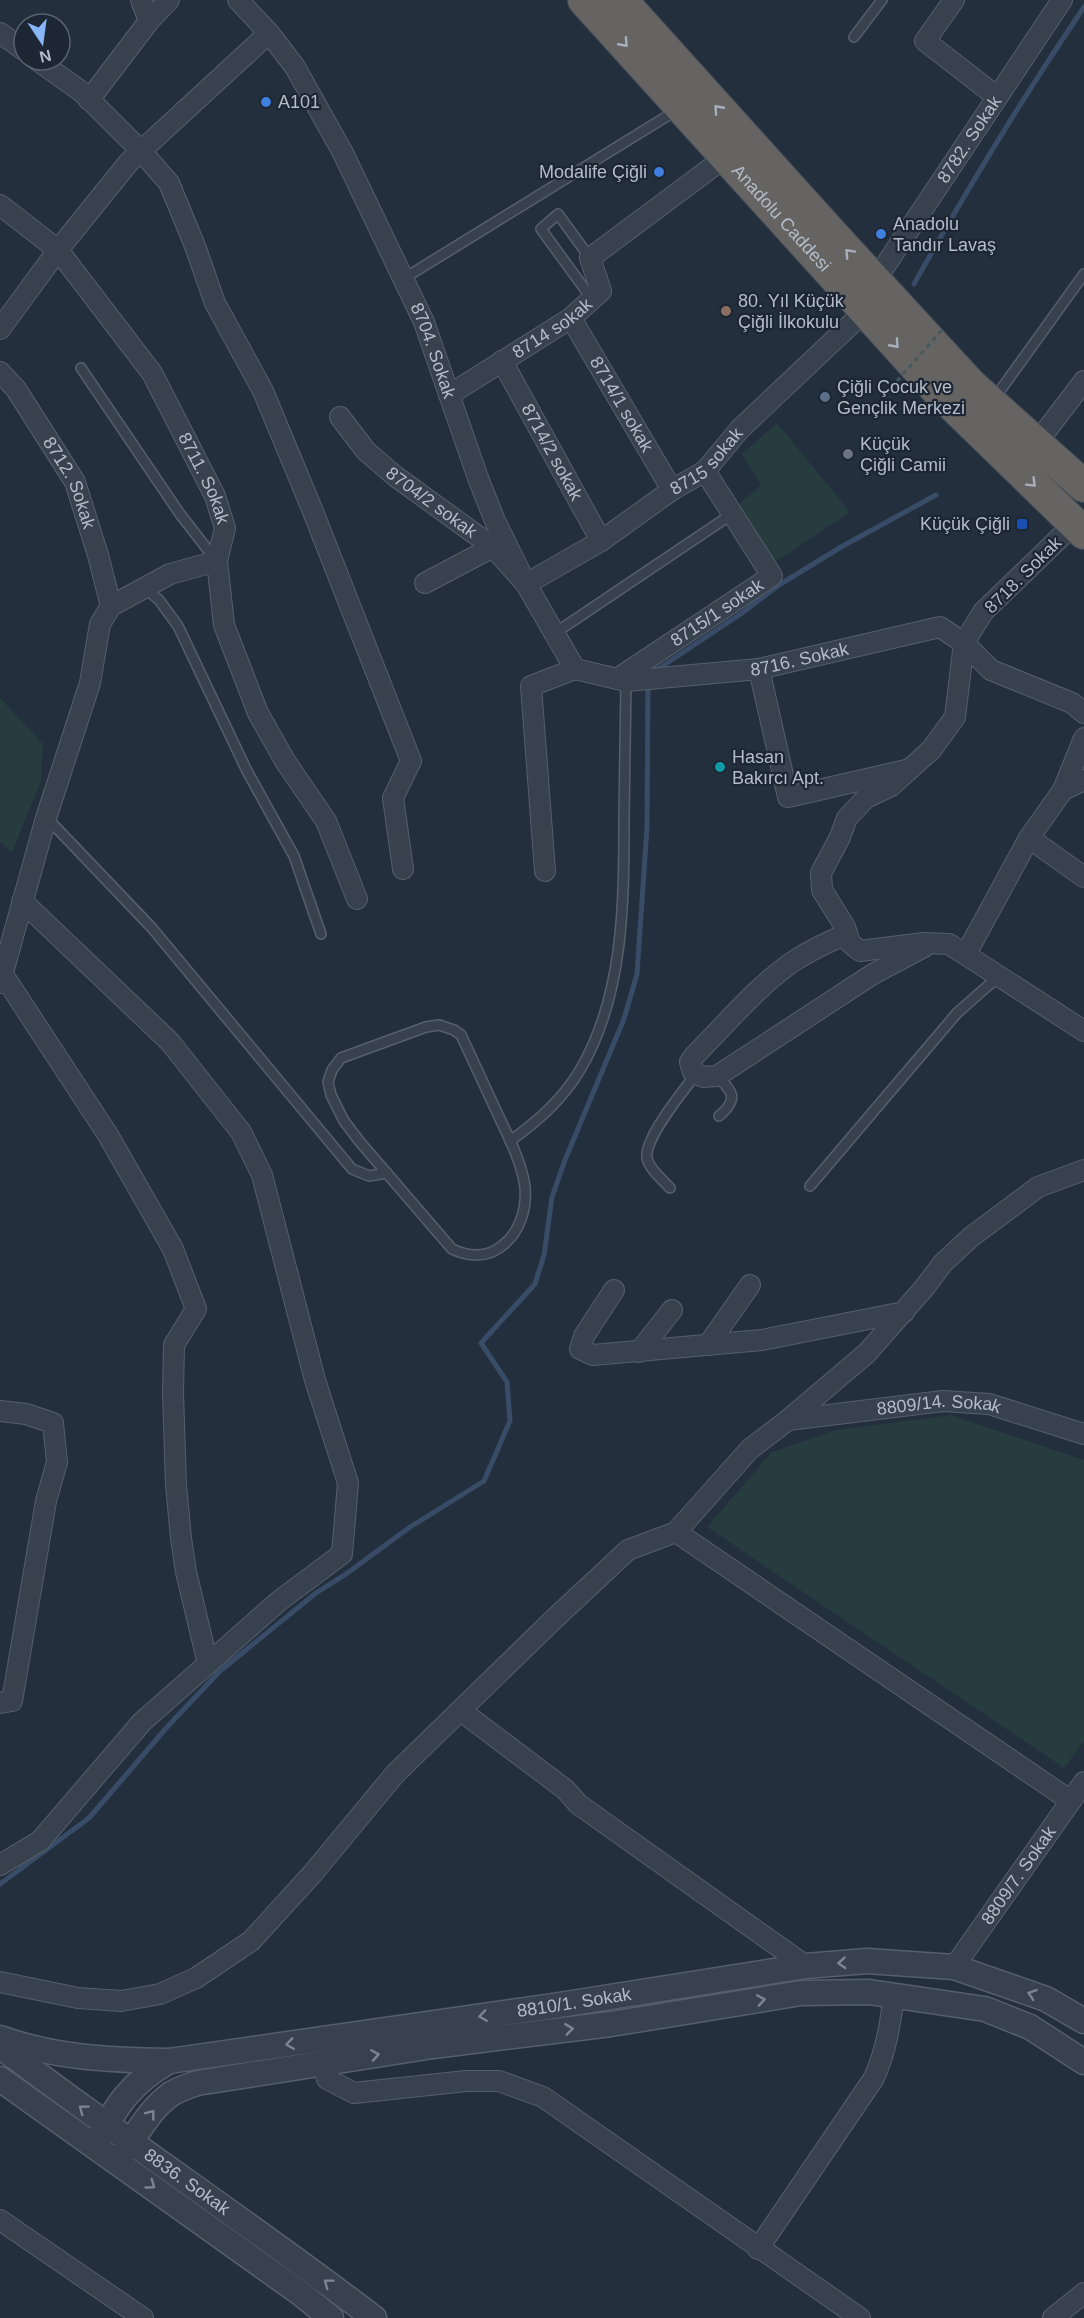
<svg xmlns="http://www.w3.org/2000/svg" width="1084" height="2318" viewBox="0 0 1084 2318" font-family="Arial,sans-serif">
<rect width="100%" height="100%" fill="#242f3e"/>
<g fill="#263c3f">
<polygon points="777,423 850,512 775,562 739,504 761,485 742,454"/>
<polygon points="0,698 43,744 41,781 12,852 0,842"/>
<polygon points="951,1415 1084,1460 1084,1741 1064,1768 707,1527 772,1452 836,1430"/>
</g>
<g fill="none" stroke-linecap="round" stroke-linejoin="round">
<g stroke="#394c67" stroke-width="5">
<path d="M914,284C967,189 1023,97 1084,7"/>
<polyline points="655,671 742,613 779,585 841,547 936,495"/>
<polyline points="0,1884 89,1818 168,1726 220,1671 316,1593 346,1574 410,1527 484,1481 510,1421 507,1382 481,1343 535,1284 544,1255 552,1197 565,1160 624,1019 637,974 647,827 648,685"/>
</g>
<g stroke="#565f6c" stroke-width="12">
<g id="service">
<polyline points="854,37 882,0"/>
<polyline points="590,258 558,214 541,229 592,299"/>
<polyline points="403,279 677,110"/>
<polyline points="81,368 180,514 215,559"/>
<polyline points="994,399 1084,274"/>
<polyline points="145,588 159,600 178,626 247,771 294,856 321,934"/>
<polyline points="555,633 732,514"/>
<polyline points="47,818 152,928 352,1169 369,1176 387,1173"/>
<path d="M439,1025L454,1030L461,1035C474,1063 487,1091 500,1119C510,1140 522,1164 525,1187C527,1208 520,1232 503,1245C488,1258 469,1257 452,1249L360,1142L344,1121L331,1095L328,1082L332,1070L341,1058L426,1027Z"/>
<path d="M717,1076C733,1092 739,1099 719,1116"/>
<path d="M510,1141C538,1121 562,1100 580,1070C624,996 624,902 624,818C625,772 625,726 626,681"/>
<polyline points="810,1186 957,1013 999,976"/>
<path d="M670,1188C663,1180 649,1169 647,1158C644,1138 684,1090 696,1074"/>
</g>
</g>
<g stroke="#565f6c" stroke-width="22">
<g id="minor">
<polyline points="141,0 149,21"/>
<path id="s1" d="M238,0L269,33L295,67L343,153L424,322L478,478L495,521L526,584L575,669L626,681L759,669L940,627L964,643L991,670L1072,703L1084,713"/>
<polyline points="954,0 925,41 996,96"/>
<polyline points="0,33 24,50"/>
<polyline points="37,60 82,92 141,151 169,183 195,246 215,303 263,391 312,509 411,761 393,798 403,869"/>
<polyline points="89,100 149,21 169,0"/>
<path id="s2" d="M0,205L58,250L152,373L215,496L225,528L217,561L170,574L111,606L100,624L90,683L46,818L0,983"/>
<path id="s3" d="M875,281L1062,0"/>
<path id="s4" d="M571,318L672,490"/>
<polyline points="0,329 58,250 129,162 269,33"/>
<path id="s5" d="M502,361L601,541"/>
<path id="s6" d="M0,372L16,389L75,482L98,555L111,606"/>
<path id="s7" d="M449,395L571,318L601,291L590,258L727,156"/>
<path id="s8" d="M340,417L366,451L395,476L493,547L526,584L601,541L672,490L705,471L740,429L865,311"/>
<polyline points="1036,444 1084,381"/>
<polyline points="1073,525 983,612 964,643 955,717 931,750 891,786 866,798 847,818 840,837 821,873 822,890 845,927 850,943 860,951 924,943 949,944 1084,1031"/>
<polyline points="217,561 224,625 258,713 285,761 326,821 357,899"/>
<polyline points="425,583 493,547"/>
<polyline points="759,669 788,797 906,770"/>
<path id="s9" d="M617,679L772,576L705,471"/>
<polyline points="1063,790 1084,738"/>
<polyline points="1029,838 1084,877"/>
<polyline points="545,871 531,686 575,669"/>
<path d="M847,934C830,941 813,949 797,959C761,982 725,1025 695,1055L690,1062L693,1072L703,1077L717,1076L873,974L924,947"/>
<polyline points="966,954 1029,838 1063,790 1084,780"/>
<polyline points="2,973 108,1135 173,1249 196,1309 174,1345 173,1393 176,1485 181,1538 186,1572 208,1664"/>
<polyline points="614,1290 584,1336 580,1349 593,1355 762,1340 904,1312"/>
<polyline points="708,1345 750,1285"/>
<polyline points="639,1352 672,1310"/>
<polyline points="0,1411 26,1414 53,1423 57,1462 46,1501 12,1701 0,1703"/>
<path id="s10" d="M788,1420L943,1401L989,1404L1084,1434"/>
<polyline points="676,1532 1071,1801"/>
<polyline points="461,1711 566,1790 578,1804 806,1966"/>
<polyline points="0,1865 40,1841 142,1722 279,1601 342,1554 348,1483 315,1380 262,1175 241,1132 170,1042 22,901"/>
<path id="s11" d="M954,1967L1084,1782"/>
<polyline points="0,1982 78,1998 121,2001 160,1994 196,1978 251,1941 313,1873 395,1774 552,1621 628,1550 676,1532 750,1449 788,1420 867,1353 925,1287 943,1263 971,1237 1038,1187 1084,1170"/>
<polyline points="323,2064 327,2079 354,2093 466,2081 499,2081 543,2097 860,2318"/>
<polyline points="0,2220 143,2318"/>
<path d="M758,2249L874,2078C886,2051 890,2025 894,1996"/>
<polyline points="1053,2318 1084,2293"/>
</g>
</g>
<g stroke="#565f6c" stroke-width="27">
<g id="tertiary">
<path d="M0,2038C56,2058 109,2060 169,2061"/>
<path id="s12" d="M0,2046C123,2139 252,2225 374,2318"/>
<polyline points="0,2079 300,2293 331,2318"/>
<path id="s13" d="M95,2146C116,2106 129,2084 169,2061L553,2006L806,1966L867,1961L954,1967L1046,1999L1084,2021"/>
<path d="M117,2161C135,2139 147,2111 171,2094C179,2089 189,2086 197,2083L433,2046L611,2024L801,1993L869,1992L985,2009L1030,2027L1084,2062"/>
</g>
</g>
<g stroke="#434c59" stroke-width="34">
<g id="trunk">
<path id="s14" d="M584,0L937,390L1084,533"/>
<polyline points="621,0 831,233 971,385 1084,486"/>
</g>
</g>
<use href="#service" stroke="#38414e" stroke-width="9"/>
<use href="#minor" stroke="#38414e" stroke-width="20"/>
<use href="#tertiary" stroke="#38414e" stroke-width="24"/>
<use href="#trunk" stroke="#656462" stroke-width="32"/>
<polyline stroke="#44595c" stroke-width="3" stroke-dasharray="4.5 4.5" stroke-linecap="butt" points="897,381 942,330"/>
</g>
<defs><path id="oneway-chevron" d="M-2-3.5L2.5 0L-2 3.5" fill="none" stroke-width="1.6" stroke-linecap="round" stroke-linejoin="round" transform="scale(1.5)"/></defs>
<g stroke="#a8afba">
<use href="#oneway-chevron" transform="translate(624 43) rotate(48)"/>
<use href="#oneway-chevron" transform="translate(718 109) rotate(-132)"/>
<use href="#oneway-chevron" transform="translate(849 253) rotate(-133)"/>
<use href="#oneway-chevron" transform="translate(895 344) rotate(48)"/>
<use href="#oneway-chevron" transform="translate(1032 483) rotate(45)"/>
</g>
<g stroke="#7c8592">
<use href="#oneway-chevron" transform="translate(842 1963) rotate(176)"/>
<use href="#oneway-chevron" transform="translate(1032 1994) rotate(-161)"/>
<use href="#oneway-chevron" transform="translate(761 2000) rotate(-9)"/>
<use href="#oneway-chevron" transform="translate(483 2016) rotate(172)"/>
<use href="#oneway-chevron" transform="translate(569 2029) rotate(-7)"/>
<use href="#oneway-chevron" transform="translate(290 2044) rotate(172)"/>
<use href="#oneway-chevron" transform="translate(375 2055) rotate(-9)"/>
<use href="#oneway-chevron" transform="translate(83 2109) rotate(-143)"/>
<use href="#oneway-chevron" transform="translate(151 2114) rotate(-52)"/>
<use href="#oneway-chevron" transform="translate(151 2185) rotate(36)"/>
<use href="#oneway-chevron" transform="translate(328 2283) rotate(-143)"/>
</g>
<g fill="#3f7fe0" stroke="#1d2633" stroke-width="2">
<circle cx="266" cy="102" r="6"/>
<circle cx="659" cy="172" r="6"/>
<circle cx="881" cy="234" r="6"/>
</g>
<circle fill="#8d6e63" stroke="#1d2633" stroke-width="2" cx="726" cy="311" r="6"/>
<circle fill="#5c6f8a" stroke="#1d2633" stroke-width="2" cx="825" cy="397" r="6"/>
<circle fill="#6b7280" stroke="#1d2633" stroke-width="2" cx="848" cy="454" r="6"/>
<rect fill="#1a4fb4" stroke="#1d2633" stroke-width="2" x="1016" y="518" width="12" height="12" rx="3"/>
<circle fill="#0f9aa8" stroke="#1d2633" stroke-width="2" cx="720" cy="767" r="6"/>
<g text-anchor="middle" stroke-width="4.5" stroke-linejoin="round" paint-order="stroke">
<g font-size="18" fill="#b4bcc9" stroke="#1d2633" text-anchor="start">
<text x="278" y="108">A101</text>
<text x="647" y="178" text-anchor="end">Modalife Çiğli</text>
<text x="893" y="230">Anadolu<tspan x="893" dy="21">Tandır Lavaş</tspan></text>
<text x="738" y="307">80. Yıl Küçük<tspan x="738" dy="21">Çiğli İlkokulu</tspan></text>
<text x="837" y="393">Çiğli Çocuk ve<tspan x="837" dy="21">Gençlik Merkezi</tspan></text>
<text x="860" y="450">Küçük<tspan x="860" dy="21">Çiğli Camii</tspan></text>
<text x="1010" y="530" text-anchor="end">Küçük Çiğli</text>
<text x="732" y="763">Hasan<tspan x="732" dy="21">Bakırcı Apt.</tspan></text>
</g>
<g font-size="18" fill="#b4bcc9" stroke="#1d2633">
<text dy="6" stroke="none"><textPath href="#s3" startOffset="170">8782. Sokak</textPath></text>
<text dy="6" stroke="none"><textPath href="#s14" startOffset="294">Anadolu Caddesi</textPath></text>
<text dy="6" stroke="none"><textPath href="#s7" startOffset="123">8714 sokak</textPath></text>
<text dy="6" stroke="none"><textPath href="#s1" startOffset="404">8704. Sokak</textPath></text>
<text dy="6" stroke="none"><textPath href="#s4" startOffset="100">8714/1 sokak</textPath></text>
<text dy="6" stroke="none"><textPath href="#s5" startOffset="104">8714/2 sokak</textPath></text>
<text dy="6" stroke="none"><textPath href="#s8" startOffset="471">8715 sokak</textPath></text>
<text dy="6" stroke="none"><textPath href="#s2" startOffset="346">8711. Sokak</textPath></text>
<text dy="6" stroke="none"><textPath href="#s6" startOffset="132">8712. Sokak</textPath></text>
<text dy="6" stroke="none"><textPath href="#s8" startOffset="126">8704/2 sokak</textPath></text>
<text transform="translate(1023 575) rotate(-45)" y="6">8718. Sokak</text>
<text dy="6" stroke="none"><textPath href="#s9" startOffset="120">8715/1 sokak</textPath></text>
<text dy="6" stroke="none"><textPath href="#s1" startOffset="981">8716. Sokak</textPath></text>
<text dy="6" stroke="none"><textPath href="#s10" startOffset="152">8809/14. Sokak</textPath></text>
<text dy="6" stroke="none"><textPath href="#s11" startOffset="112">8809/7. Sokak</textPath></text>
<text dy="6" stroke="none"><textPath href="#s13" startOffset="524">8810/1. Sokak</textPath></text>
<text dy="6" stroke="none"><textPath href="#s12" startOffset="231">8836. Sokak</textPath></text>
</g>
</g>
<g transform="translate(42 42) rotate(167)"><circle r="28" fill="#1d2633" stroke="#59626f" stroke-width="1.5"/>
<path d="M0-4.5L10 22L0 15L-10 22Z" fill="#8ab4f8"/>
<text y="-9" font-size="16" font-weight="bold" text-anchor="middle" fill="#b4bcc9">N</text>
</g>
</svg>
